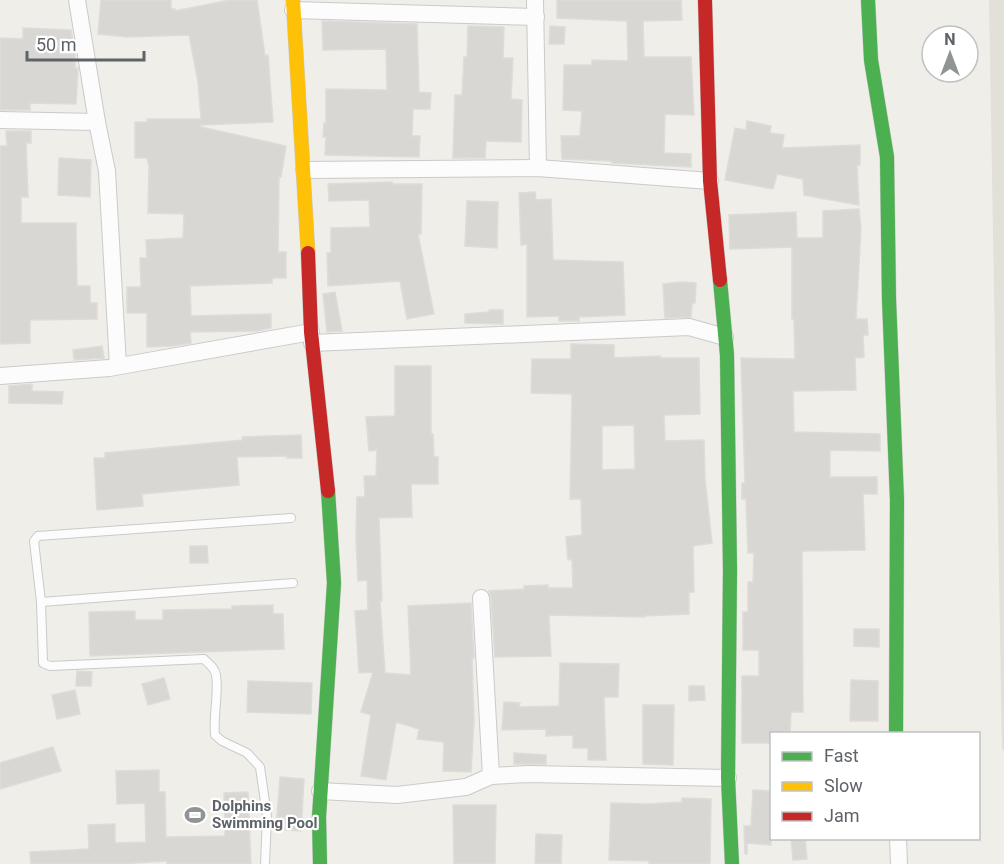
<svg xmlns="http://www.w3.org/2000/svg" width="1004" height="864" viewBox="0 0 1004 864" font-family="Roboto,sans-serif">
<rect width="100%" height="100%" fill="#efeee9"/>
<polygon fill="#e2e0d9" points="989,0 1004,0 1004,751 1002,749"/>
<g fill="#d8d7d4" stroke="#dedcd8" stroke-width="1.5" fill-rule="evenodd">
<polygon points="101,0 171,0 171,9 175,9 175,11 230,0 257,0 265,56 268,55 273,122 201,125 201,123 201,127 286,146 281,177 279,177 278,252 286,252 286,278 272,278 272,283 190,286 191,316 271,314 271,328 257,331 190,332 191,343 173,346 147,347 147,313 127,313 127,287 141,287 140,258 147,258 146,240 183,238 184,214 148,213 149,166 147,158 135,158 135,122 147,122 147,119 201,119 198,82 189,35 128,37 98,34"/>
<polygon points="557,0 681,0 682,20 643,21 644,57 691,57 694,115 665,114 664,153 691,154 691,167 612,163 612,161 562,159 561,136 580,136 582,111 563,110 564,65 592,65 592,60 628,61 627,21 557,18"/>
<polygon points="322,21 417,24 419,92 431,93 430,109 413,109 412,136 420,136 419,157 325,155 326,137 323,137 324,123 326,123 326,89 387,90 386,49 323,50"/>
<polygon points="468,26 504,27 503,58 513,58 511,99 522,100 521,142 486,141 485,158 453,158 455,95 462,95 464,57 467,57"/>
<polygon points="550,26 565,27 564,44 549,44"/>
<polygon points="23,28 71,30 75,55 75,68 78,68 76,104 30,103 30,110 0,110 0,38 23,39"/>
<polygon points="747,121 771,126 770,133 784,135 782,148 860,145 860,165 857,165 859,205 804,195 803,179 777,174 773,189 725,180 735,128 746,130"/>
<polygon points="6,131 31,131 31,143 26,143 28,197 21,197 21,223 76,223 77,286 90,286 90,303 97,303 97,319 30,320 30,343 0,344 0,146 7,146"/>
<polygon points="59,158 91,160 90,197 58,195"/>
<polygon points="392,182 392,184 422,184 421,234 418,234 434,314 407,319 400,281 328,286 327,253 331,253 331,228 370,227 369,200 329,201 328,184"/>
<polygon points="535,192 536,200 551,199 553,260 623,262 625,315 579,317 579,321 559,321 559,316 527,317 527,244 521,245 519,193"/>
<polygon points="467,201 498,202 497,248 465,246"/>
<polygon points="859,209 861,228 856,319 867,319 868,335 863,335 864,357 855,358 856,390 793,391 794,432 880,434 880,451 830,450 830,477 877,477 877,494 863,494 865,550 802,551 803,712 791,712 790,734 771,734 771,743 742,743 742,676 759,676 759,650 743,650 743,612 748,612 748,582 753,582 754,553 748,553 746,499 742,499 742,483 745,483 741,358 795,359 794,319 792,319 792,247 730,249 729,215 796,212 797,238 823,238 823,211"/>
<polygon points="682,282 696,283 695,303 692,303 691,317 665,318 663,284"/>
<polygon points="335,292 342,331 327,332 323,294"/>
<polygon points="489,310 503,310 503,324 465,323 465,314 489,312"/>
<path d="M571,344L614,345V358L660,356V358H699L700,414L664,415L665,441L704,440L705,479L712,543L693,546L694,592H689V614L644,616V617L549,615L551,656L495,657L491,597L489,591L524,589V586L548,585V588H573L572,559L568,560L566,537L582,535L581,499H570L572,394L531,393L532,359H571ZM634,425L635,469L602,470V426Z"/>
<polygon points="102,346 104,358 74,360 73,350"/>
<polygon points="395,366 431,366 431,434 433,434 434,457 438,457 438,484 411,484 412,517 379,518 382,601 380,601 385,673 411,675 408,606 471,603 474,658 472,659 474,720 471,772 443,771 444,742 417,739 419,729 396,722 386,780 361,776 371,715 361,712 373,672 359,673 355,611 368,610 367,580 358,581 356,539 357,497 365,497 364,476 376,476 377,450 369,451 366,417 395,416"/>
<polygon points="32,384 32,391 63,392 62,404 9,403 9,386"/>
<polygon points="301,435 302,458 287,458 287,456 237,457 239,485 142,494 143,506 97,510 94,458 105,458 105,453 243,440 242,437"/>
<polygon points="190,546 207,546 208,563 190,563"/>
<polygon points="273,605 273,614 283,614 284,649 90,656 89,612 135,611 135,620 163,620 163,610 232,609 232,606"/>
<polygon points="854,629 879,629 879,647 854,646"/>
<polygon points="560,663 619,664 618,697 604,697 606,760 588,760 588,748 573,748 573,735 546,736 546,729 502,730 504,702 520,703 519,707 559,706"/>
<polygon points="77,671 92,672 91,686 76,686"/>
<polygon points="164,678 170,699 148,705 142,684"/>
<polygon points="851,680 878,681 878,721 850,721"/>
<polygon points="248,681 312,683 311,714 247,712"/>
<polygon points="689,686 704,686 705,700 689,701"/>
<polygon points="75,690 80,714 57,719 52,695"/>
<polygon points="643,705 674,705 673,765 643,764"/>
<polygon points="53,747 61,771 0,789 0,763"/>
<polygon points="514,753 546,755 546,764 514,764"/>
<polygon points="159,770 159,792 165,792 166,837 225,836 224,793 248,792 251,864 167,864 167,861 117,864 31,864 30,852 89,849 88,825 115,824 115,843 146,842 145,803 117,804 116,771"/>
<polygon points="280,777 304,779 301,831 276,829"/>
<polygon points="753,790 771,791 771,845 747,843 747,854 745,854 744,826 751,826"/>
<polygon points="682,798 711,799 710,864 649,864 649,861 609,860 611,803 648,804 682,802"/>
<polygon points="453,805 496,805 495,864 454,864"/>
<polygon points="536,834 562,835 561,864 535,864"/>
<polygon points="791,838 805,838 807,859 793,860"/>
</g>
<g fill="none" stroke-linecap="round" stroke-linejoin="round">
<g stroke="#cacaca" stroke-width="10">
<g id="lane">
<polyline points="41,602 34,541 38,536 291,518"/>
<path d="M265,864L267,816L260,767L247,753L222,741L215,735C213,715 219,693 216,675C215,668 209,664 204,659L50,666L43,663L41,602L293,583"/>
</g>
</g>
<g stroke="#cacaca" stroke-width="18">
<g id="street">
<polyline points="77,0 97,122 107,171 118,366"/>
<polyline points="535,0 538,168"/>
<polyline points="293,10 536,17"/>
<polyline points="0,120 97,122"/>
<polyline points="304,170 538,168 710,181"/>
<polyline points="312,343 689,327 725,337"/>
<polyline points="0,376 109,368 311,332"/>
<polyline points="481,598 491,776"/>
<polyline points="320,791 397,795 466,787 491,776 529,774 728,778"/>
<polyline points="898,838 899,864"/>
</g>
</g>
<g stroke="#cbcbca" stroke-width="15">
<g id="fast">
<polyline points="868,0 871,60 887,157 889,299 897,500 896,734"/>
<polyline points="720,280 727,355 730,570 728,778 732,864"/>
<polyline points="320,864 319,817 334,583 328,491"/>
</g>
</g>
<g stroke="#cbcbca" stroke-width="15">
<polyline id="slow" points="293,0 308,253"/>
</g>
<g stroke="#cbcbca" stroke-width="15">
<g id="jam">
<polyline points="705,0 710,181 720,280"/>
<polyline points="308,253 311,332 328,491"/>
</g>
</g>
<use href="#lane" stroke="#fdfcfc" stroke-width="8"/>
<use href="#street" stroke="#fdfcfc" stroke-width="16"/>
<use href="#fast" stroke="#4caf50" stroke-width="14"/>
<use href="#slow" stroke="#ffc107" stroke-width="14"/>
<use href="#jam" stroke="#c62828" stroke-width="14"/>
</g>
<defs>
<g id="stadium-bare" transform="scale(1.62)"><path d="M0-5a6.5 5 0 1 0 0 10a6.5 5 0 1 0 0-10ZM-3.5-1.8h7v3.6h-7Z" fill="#919495" stroke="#fff" stroke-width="2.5" paint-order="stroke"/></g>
</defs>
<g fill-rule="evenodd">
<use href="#stadium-bare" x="195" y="815"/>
</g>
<g text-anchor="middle" stroke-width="4.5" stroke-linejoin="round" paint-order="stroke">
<g font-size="15" font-weight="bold" fill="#5e6368" stroke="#fff" text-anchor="start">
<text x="212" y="811">Dolphins<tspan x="212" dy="17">Swimming Pool</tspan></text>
</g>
</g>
<rect x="770" y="732" width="210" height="108" fill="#ffffff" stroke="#bfc1c3" stroke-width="1.5"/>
<rect x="782" y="752" width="30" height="9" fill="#4caf50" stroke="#bfc1c3" stroke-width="1.5"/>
<text x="824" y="762" font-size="18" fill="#5e6368">Fast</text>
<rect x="782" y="782" width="30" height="9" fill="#ffc107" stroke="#bfc1c3" stroke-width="1.5"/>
<text x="824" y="792" font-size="18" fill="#5e6368">Slow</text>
<rect x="782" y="812" width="30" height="9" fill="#c62828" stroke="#bfc1c3" stroke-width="1.5"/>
<text x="824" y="822" font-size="18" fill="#5e6368">Jam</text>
<g transform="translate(950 54)"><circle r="28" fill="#ffffff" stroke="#bfc1c3" stroke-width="1.5"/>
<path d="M0-4.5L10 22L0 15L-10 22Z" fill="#919495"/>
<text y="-9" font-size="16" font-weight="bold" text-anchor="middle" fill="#5e6368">N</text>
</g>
<path d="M27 51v9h117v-9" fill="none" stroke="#5e6368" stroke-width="3"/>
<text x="36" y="51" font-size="18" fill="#5e6368" stroke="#ffffff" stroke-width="4.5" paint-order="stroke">50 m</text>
</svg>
